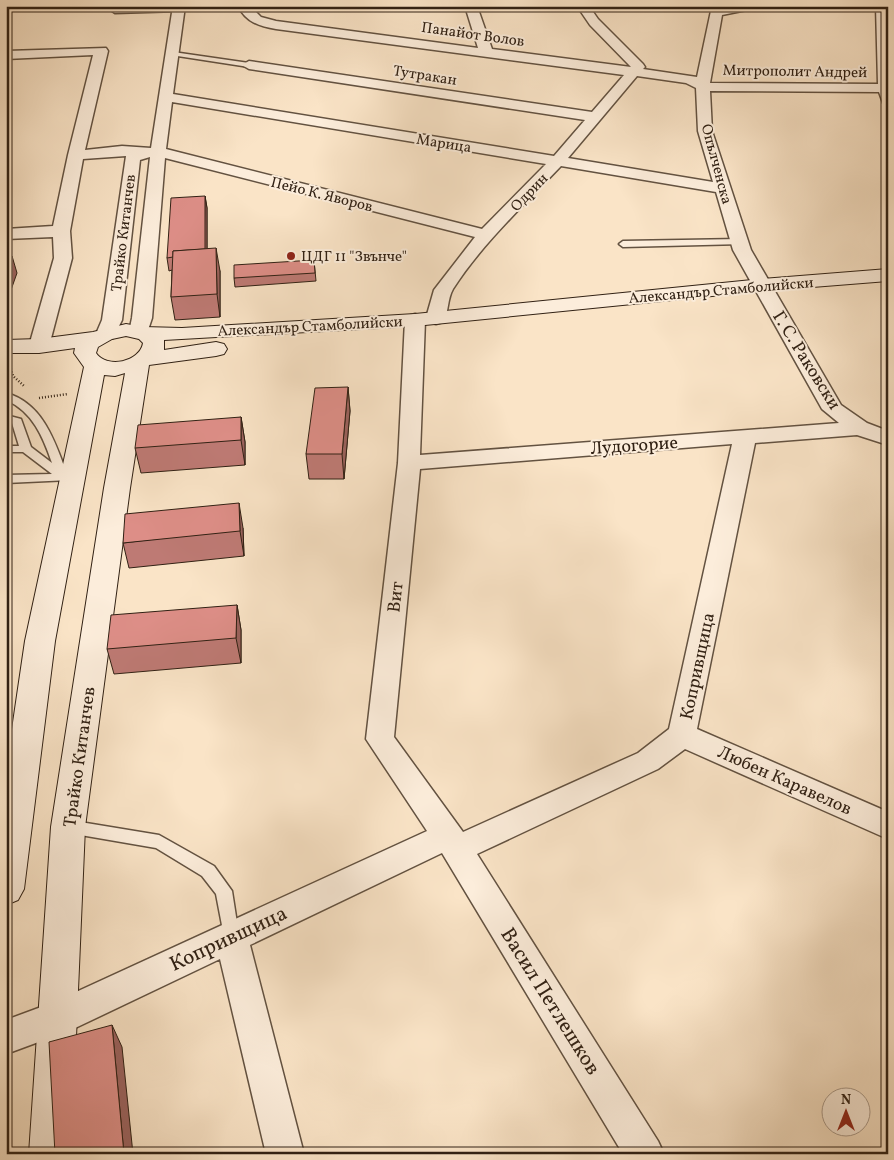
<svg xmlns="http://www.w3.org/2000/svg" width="894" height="1160" viewBox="0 0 894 1160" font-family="Vollkorn,serif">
<rect width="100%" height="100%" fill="#fae4c7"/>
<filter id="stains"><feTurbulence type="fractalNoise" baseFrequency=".004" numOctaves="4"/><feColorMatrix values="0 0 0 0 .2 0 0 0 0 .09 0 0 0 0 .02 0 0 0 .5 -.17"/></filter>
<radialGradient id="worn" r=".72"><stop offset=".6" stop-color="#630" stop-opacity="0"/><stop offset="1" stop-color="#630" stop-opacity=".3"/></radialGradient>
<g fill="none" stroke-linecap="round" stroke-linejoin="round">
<g stroke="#635241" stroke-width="3">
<g id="lane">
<polygon points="178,8 180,11 115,13 112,11 115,9"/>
<polygon points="173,52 249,63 252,65 249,67 171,55 170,54"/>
<polygon points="740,239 743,240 743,244 623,247 619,244 623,241"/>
<path d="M6,393C43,403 55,442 67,474L72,477L70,480L6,483V475L52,474L23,452H6V446H19L12,423L6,421V415L21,419L31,447L52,463C43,437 33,412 6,400Z"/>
<polygon points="68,820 159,835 214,866 232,891 239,936 237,941 231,944 225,941 216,894 202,876 156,848 63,832 60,827 63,822"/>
</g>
</g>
<g stroke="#635241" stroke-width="3">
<path id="street" d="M173,6H185L173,94L554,156L585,120L249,69L242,65L249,61L592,112L624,75L276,29C259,26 246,22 238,6H250L261,17L276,21L478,48L465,6H477L492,49L631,67L590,25L577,6H589L598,19L643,64L645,67L643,69L697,77L712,6H724V8L754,6L752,9L722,15L710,83L878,84L876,6H888V104L883,103L879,92L710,91L712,131L751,250L841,405L867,423L888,431V445L857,435L755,443L697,729L888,812V839L685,749L658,769L477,854L658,1141L664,1154H623L442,853L250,945L304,1154H266L220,959L71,1030L6,1054V1020L52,1003L427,831L366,739L398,463L405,320L408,316L415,314L422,316L425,320L420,455L839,423L822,409L733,250L716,192L561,166C525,204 481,245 453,289C447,299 449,312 443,322L436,324L429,322L426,318L434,290L475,237L165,158L152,318L146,336L139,338L132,336L129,332L132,318L150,157L140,160L122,320L113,338L106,340L99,338L96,334L102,320L126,156L83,159L70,231L72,258L49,346L46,350L39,352L32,350L29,346L54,258L53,237L6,239V229L53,226L68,155L93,55L6,59V51L106,48L108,51L85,150L122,146L151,148ZM637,76L686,83L696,88L698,131L713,182L568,158ZM172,102L546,164L482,229L166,149ZM732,444L669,729L638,753L463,832L394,737L420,469Z"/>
</g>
<g stroke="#312114" stroke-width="2">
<path id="secondary" d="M888,269V281L762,291L415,326L164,340V350L216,342L224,344L227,349L224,354L216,356L149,365L130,488L85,827L71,1154H29L51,827L104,488L125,373L115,376L104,375L55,641L24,889L18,900L6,905V770L25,641L84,367L74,353L75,348L39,353H6V340L39,339L93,332L126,324L143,327L182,328L415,314L762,279ZM126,336L139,339L143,343C140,362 107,369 96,353L98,347L112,339Z"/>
</g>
<g stroke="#312114" stroke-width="2.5" stroke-dasharray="1 2" stroke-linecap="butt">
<polyline points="9,363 13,376 24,386"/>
<polyline points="39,398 68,394"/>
</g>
<use href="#lane" fill="#fceddb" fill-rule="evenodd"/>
<use href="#street" fill="#fceddb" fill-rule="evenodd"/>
<use href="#secondary" fill="#fceddb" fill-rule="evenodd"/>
</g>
<g fill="#be7a74" stroke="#312114">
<polygon points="205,196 207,208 207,249 220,271 220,317 175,320 171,297 172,270 169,271 167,258"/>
<polygon points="314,260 316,281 235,287 234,278"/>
<polygon points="348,387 350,411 344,479 309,479 306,454"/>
<polygon points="241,417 245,442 245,465 141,473 135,448"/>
<polygon points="243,528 244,556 129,568 123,543"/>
<polygon points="237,605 241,630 241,663 114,674 107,649"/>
</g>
<g fill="#9b635e" stroke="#312114">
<polygon points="205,196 207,208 207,268 204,255"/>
<polygon points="216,248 220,271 220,317 217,294"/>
<polygon points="12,256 17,273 6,304 6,273"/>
<polygon points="348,387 350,411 344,479 342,454"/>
<polygon points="241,417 245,442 245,465 241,440"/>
<polygon points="239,503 243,528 244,556 240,531"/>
<polygon points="237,605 241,630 241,663 236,638"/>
<polygon points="112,1025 122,1047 133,1154 124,1154"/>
</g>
<g fill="#dd8e87" stroke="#312114">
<polygon points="205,196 205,249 173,251 173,257 167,258 171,198"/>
<polygon points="216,248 217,294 171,297 173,251"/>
<polygon points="12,256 6,273 6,257"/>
<polygon points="314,260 315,273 234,278 234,265"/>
<polygon points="348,387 342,454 306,454 315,388"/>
<polygon points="241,417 241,440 135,448 138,425"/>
<polygon points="239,503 240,531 123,543 125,514"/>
<polygon points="237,605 236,638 107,649 111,615"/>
<polygon points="112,1025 124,1154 55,1154 49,1042"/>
</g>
<circle fill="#8f2418" stroke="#fceddb" stroke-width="2" cx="291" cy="256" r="5"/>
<g text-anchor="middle" stroke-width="4" stroke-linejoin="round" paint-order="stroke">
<g font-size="15" fill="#312114" stroke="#fceddb">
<text transform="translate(473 34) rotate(8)" y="5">Панайот Волов</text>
<text transform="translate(795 71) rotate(1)" y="5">Митрополит Андрей</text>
<text transform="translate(425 75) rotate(9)" y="5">Тутракан</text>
<text transform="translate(444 143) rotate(9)" y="5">Марица</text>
<text transform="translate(717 164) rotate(75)" y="5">Опълченска</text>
<text transform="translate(529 192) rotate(-46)" y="5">Одрин</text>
<text transform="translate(322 194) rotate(14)" y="5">Пейо К. Яворов</text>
<text transform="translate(123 233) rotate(-83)" y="5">Трайко Китанчев</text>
<text transform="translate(721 290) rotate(-5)" y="5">Александър Стамболийски</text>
<text transform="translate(310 326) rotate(-3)" y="5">Александър Стамболийски</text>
</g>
<g font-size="15" fill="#312114" stroke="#fceddb" text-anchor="start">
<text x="301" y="261">ЦДГ 11 "Звънче"</text>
</g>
<g font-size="18" fill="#312114" stroke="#fceddb">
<text transform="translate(807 360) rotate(58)" y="6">Г. С. Раковски</text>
<text transform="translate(634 445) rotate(-4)" y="6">Лудогорие</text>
<text transform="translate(395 597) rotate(-84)" y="6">Вит</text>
<text transform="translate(697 666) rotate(-78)" y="6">Копривщица</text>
<text transform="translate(79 757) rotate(-82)" y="6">Трайко Китанчев</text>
<text transform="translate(785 780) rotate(24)" y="6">Любен Каравелов</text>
</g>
<g font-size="21" fill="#312114" stroke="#fceddb">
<text transform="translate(228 938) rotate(-25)" y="7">Копривщица</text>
<text transform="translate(551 1001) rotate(58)" y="7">Васил Петлешков</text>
</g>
</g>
<rect width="894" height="1160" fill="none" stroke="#fae4c7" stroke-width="25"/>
<rect x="8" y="8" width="879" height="1145" fill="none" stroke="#312114" stroke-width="2.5"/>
<rect x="12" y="12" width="869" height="1135" fill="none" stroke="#312114"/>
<g transform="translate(846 1112)"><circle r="24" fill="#fceddb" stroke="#ab9b8b"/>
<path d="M0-4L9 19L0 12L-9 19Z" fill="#8f2418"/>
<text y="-8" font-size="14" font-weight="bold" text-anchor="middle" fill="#312114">N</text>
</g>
<rect width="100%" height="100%" filter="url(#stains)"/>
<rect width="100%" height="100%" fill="url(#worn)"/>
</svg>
